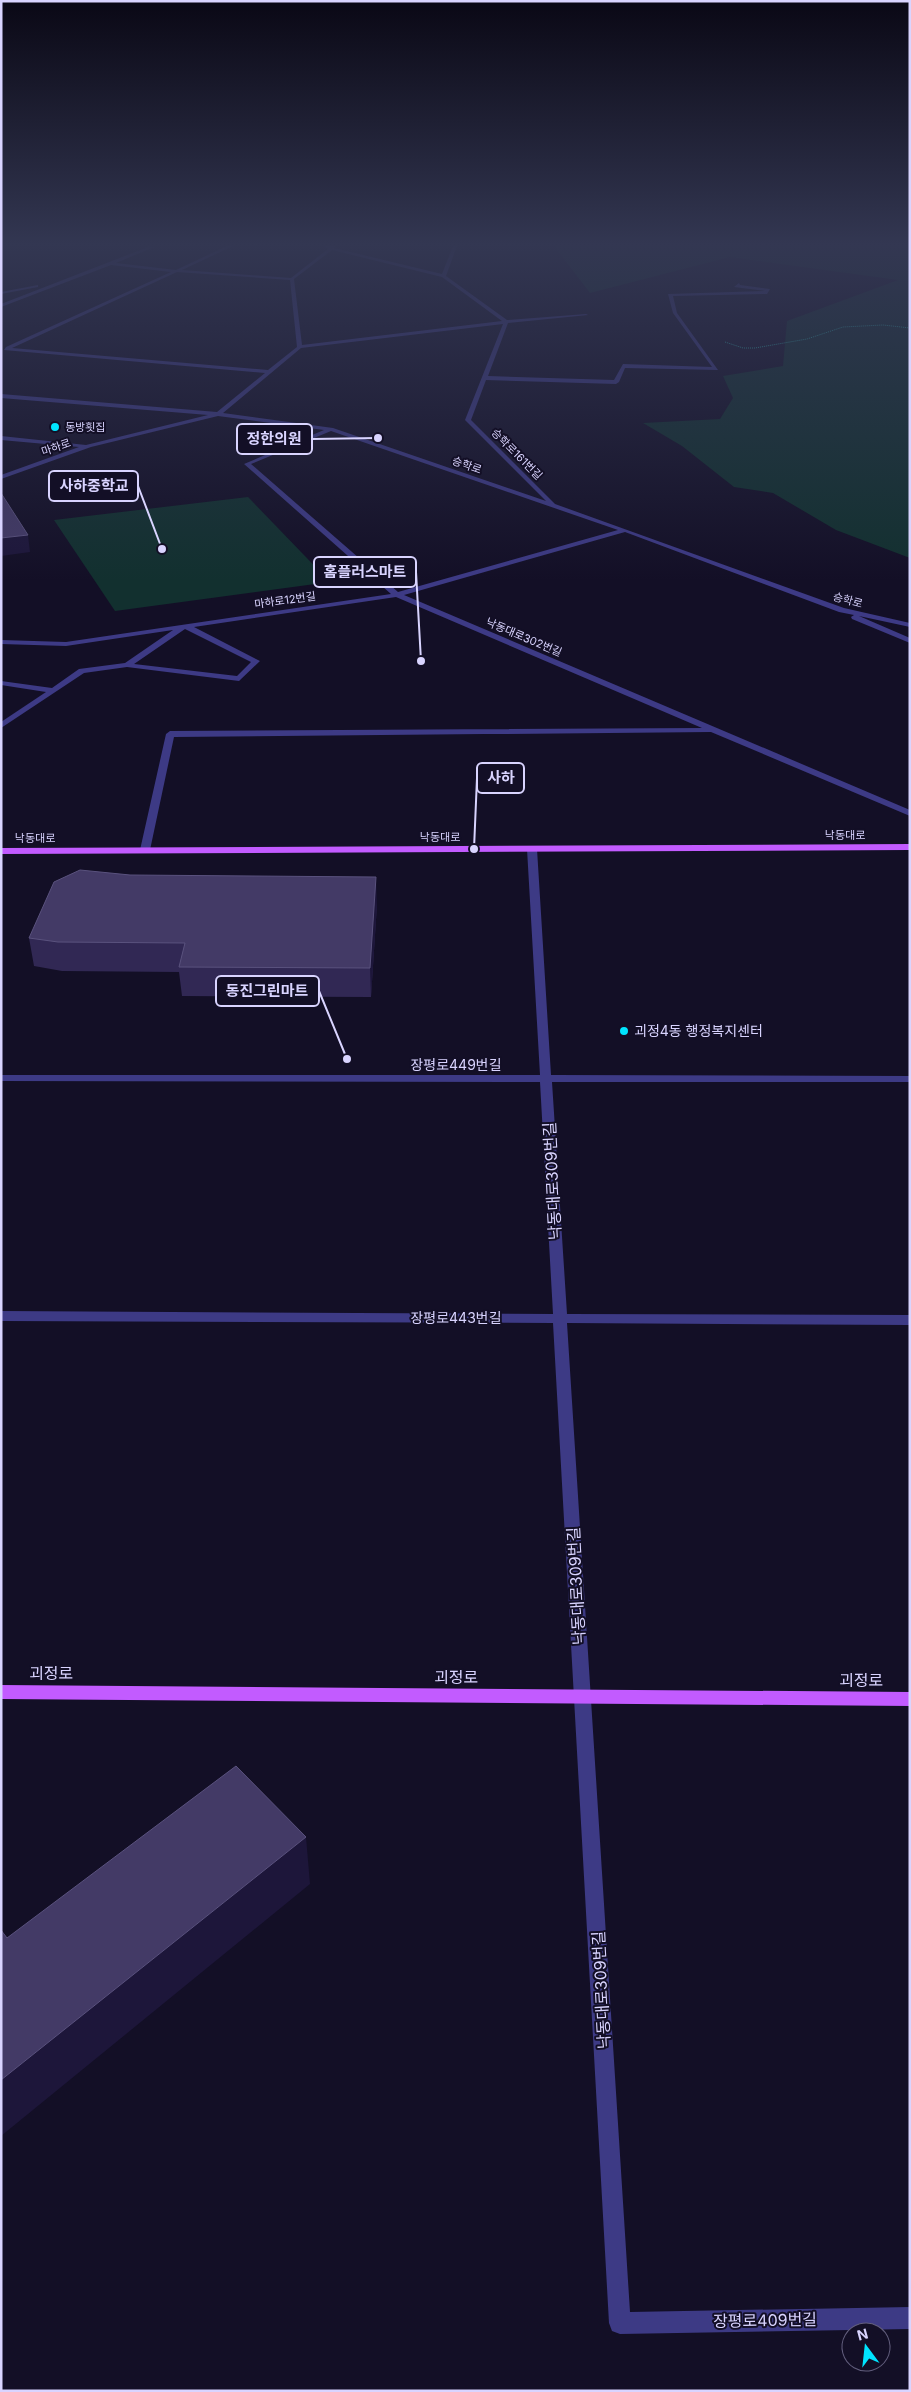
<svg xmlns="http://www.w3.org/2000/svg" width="911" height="2392" viewBox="0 0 911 2392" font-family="Inter,'Noto Sans KR',sans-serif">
<rect width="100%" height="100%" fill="#130f26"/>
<g fill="#12302f">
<polygon points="554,246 910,246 910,558 836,530 773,493 734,487 682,446 643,423 720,419 733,398 723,376 783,366 787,321 898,280 730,257 590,293"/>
<polygon points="248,497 330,582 115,611 54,520"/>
</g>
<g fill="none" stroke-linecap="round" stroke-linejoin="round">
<polyline stroke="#2fb8b0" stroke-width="1" stroke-dasharray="1 1" stroke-linecap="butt" points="725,342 743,348 755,348 807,339 843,327 883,325 910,328"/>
<g fill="#3d3a85" fill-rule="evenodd">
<path d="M146,246L154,247L116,263L176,270L227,246H233L182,270L291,278L328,249L324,246H336L334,248L442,274L453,246H457L446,276L507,320L586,314L588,315L508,323L488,376L614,380L623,364L712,367L673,313L668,294L765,291L734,287L739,283L740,285L770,289L767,294L673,296L677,313L718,370L625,368L619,382L616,384L486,380L471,420L555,504L844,608L910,623V627L859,616L910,638V643L852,619L851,617L854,615L839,612L625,532L404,595L910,810V816L711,732L174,737L150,850L148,852H142L140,850L166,734L170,731L702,728L396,597L194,627L260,661L239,681L127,667L84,673L1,728V722L46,692L1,685V681L52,688L79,669L125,663L173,630L66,646L1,644V640L66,642L391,594L244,464L324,430L218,416L91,447L1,479V475L79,447L1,440V436L86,445L208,415L1,398V394L217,412L265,373L4,350L6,347L171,272L111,265L1,307V304L148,247ZM332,250L442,277L502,321L302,345L294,279ZM177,272L290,280L297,347L268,370L12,348ZM503,324L465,420L546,501L333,428L223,413L301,348ZM331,431L618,530L398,592L251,464ZM185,629L251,662L237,676L134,664Z"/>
<polygon points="38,285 38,287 1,294 1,292"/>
<polygon points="532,846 537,849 551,1075 910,1076 910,1082 552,1082 567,1314 910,1315 910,1325 567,1323 630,2312 910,2307 910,2329 620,2334 612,2331 609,2323 553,1323 1,1321 1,1311 553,1314 540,1082 1,1081 1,1075 540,1075 527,849"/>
</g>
<g fill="#c25bff" fill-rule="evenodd">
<polygon points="910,844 910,850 1,854 1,848"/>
<polygon points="1,1685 910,1692 910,1706 1,1699"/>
</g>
</g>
<polygon fill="#312854" points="377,904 371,997 182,996 179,972 62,971 34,966 29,938"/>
<g fill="#1d163a">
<polygon points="28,535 30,552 1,556 1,538"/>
<polygon points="376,877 377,904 371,997 370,968"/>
<polygon points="306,1837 310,1884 1,2136 1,2080"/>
</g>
<g fill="#433a66" stroke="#5a527e">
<polygon points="1,493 28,535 1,538"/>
<polygon points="80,870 130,875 376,877 370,968 179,967 185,943 58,942 29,938 54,882"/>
<polygon points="236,1766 306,1837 1,2080 1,1930 7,1938"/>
</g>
<linearGradient id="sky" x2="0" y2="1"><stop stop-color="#0a0815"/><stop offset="0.42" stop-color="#333752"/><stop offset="1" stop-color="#333752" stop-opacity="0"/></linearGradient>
<rect width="911" height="581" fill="url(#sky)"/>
<g fill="#00e5ff" stroke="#130f26" stroke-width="2">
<circle cx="55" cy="427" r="5"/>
<circle cx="624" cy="1031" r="5"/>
</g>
<g text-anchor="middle" stroke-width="4" stroke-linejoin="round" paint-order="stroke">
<g font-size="11" fill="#d9d4ff" stroke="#130f26" text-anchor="start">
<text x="65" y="431">동방횟집</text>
</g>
<g font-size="11" fill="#d9d4ff" stroke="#130f26">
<text transform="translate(56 447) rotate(-19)" y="4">마하로</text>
<text transform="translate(517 454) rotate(45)" y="4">승학로161번길</text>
<text transform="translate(467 465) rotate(19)" y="4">승학로</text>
<text transform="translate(285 600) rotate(-8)" y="4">마하로12번길</text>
<text transform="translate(848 600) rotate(15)" y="4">승학로</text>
<text transform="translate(524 637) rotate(23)" y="4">낙동대로302번길</text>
<text x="845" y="839">낙동대로</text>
<text x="440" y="841">낙동대로</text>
<text x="35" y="842">낙동대로</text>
</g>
<g font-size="14" fill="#d9d4ff" stroke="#130f26" text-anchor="start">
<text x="634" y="1036">괴정4동 행정복지센터</text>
</g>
<g font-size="14" fill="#d9d4ff" stroke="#130f26">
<text x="456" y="1070">장평로449번길</text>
<text x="456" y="1323">장평로443번길</text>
</g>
<g font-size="16" fill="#d9d4ff" stroke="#130f26">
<text transform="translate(552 1181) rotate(-93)" y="6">낙동대로309번길</text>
<text transform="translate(576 1586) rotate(-93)" y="6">낙동대로309번길</text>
<text x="51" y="1679">괴정로</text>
<text x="456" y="1683">괴정로</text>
<text x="861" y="1686">괴정로</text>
<text transform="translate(601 1990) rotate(-93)" y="6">낙동대로309번길</text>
<text transform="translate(765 2320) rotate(-1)" y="6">장평로409번길</text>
</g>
</g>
<path fill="none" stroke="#d9d4ff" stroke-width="2" d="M378 438L312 439M162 549L138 486M421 661L416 572M474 849L477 778M347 1059L319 991"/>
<g fill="#d9d4ff" stroke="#130f26" stroke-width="2">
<circle cx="378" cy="438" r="5"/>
<circle cx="162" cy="549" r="5"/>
<circle cx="421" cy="661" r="5"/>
<circle cx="474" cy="849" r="5"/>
<circle cx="347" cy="1059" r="5"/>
</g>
<g fill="#130f26" stroke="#d9d4ff" stroke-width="2">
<rect x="237" y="424" width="75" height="30" rx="5"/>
<rect x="49" y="471" width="89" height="30" rx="5"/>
<rect x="314" y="557" width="102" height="30" rx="5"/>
<rect x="477" y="763" width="47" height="30" rx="5"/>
<rect x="216" y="976" width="103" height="30" rx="5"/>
</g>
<g font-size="15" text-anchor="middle" font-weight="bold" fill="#d9d4ff">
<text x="274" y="444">정한의원</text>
<text x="94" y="491">사하중학교</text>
<text x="365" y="577">홈플러스마트</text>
<text x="501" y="783">사하</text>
<text x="267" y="996">동진그린마트</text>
</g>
<rect width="911" height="2392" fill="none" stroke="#d9d4ff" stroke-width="5"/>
<g transform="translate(866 2347) rotate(345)"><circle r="24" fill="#130f26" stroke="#625e7d"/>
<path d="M0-4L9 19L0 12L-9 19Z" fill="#00e5ff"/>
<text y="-8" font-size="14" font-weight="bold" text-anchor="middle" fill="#d9d4ff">N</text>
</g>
</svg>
